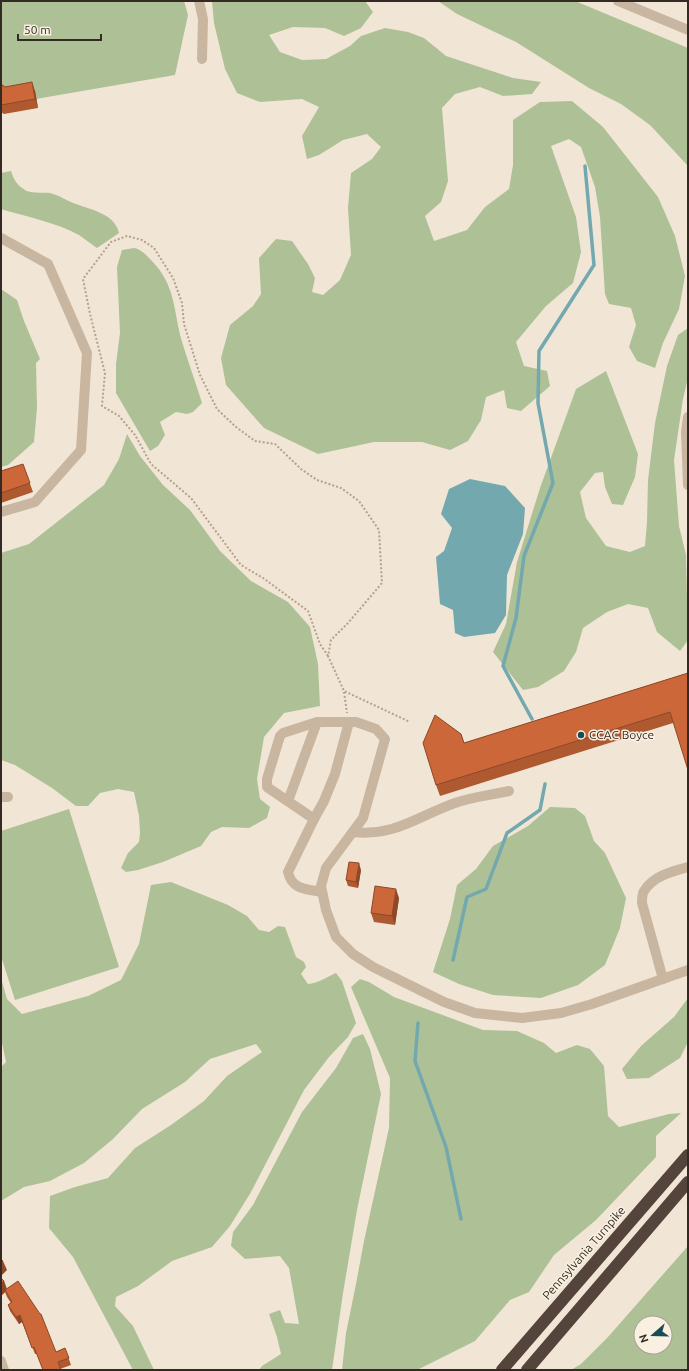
<svg xmlns="http://www.w3.org/2000/svg" width="689" height="1371" viewBox="0 0 689 1371" font-family="Ubuntu,sans-serif">
<rect width="100%" height="100%" fill="#f1e6d5"/>
<g fill="#aec095" fill-rule="evenodd">
<polygon points="1,1 184,1 188,15 175,75 1,105"/>
<polygon points="212,1 365,1 373,12 361,28 344,36 325,28 293,27 269,35 280,52 302,60 326,59 350,46 361,36 385,28 408,32 424,38 446,56 513,78 541,82 532,94 503,96 480,87 455,94 442,108 448,181 441,202 425,216 434,241 467,230 485,207 509,189 513,165 513,120 540,102 572,101 603,127 658,197 675,236 685,276 679,309 663,343 655,368 637,361 629,347 636,325 631,308 609,304 605,294 600,217 595,187 581,147 569,139 551,146 576,217 581,252 573,283 546,306 516,342 524,366 547,371 550,386 521,411 507,408 504,390 486,397 481,420 468,441 450,450 422,442 374,442 318,454 264,428 226,385 221,358 230,325 253,306 261,294 259,258 276,239 292,241 308,264 315,278 312,292 323,295 340,280 351,255 348,208 351,173 372,159 381,147 367,134 343,140 319,155 307,159 302,136 319,107 302,99 260,102 237,93 225,69 214,23"/>
<polygon points="438,1 575,1 688,48 688,166 650,125 621,104 589,88 516,42 457,14"/>
<path d="M11,171C14,180 17,185 25,190C32,194 42,192 50,193C59,195 67,201 76,204C92,210 115,214 119,233L97,248C91,244 85,239 79,235C55,222 27,217 1,209V173Z"/>
<path d="M134,248C142,250 145,254 151,260C177,286 173,313 183,345C189,364 196,384 202,403L193,412L187,414L176,412L160,422L165,435L158,446L150,451L116,393V364L120,333L117,267L122,250Z"/>
<polygon points="1,289 17,300 24,321 40,359 36,363 37,408 34,442 8,465 1,467"/>
<polygon points="688,328 688,378 683,399 674,460 679,526 686,555 688,640 680,651 657,632 648,608 628,604 607,612 583,628 576,652 564,671 538,687 523,690 493,652 506,624 517,562 540,488 576,389 606,371 638,454 635,477 623,505 612,504 605,487 603,472 595,473 580,492 586,518 606,546 630,552 645,546 647,522 648,480 655,423 667,366 678,335"/>
<polygon points="127,434 140,456 163,485 190,510 220,551 251,581 288,602 310,627 318,664 320,706 284,713 264,737 257,779 260,799 270,807 267,818 249,828 222,827 211,832 201,846 163,862 138,870 126,872 121,868 128,853 139,842 140,833 139,816 134,792 118,789 100,793 88,806 76,806 52,788 15,765 1,760 1,553 29,544 104,485 119,459"/>
<polygon points="550,807 575,808 585,816 594,841 605,853 626,898 620,928 605,965 578,985 541,998 493,995 459,984 433,972 450,919 457,885 476,869 493,846 528,826"/>
<polygon points="69,809 119,967 15,1000 1,956 1,831"/>
<path d="M171,882L228,905L247,916L259,930L269,932L278,926L285,927L296,957L304,962L306,967L301,974L308,984C318,983 327,977 336,973L342,981L356,1023L348,1037L329,1057L304,1090L251,1192L230,1226L212,1247L172,1261L138,1286L116,1297L115,1306L133,1326L154,1370H133L73,1257L49,1228L50,1196L75,1187L108,1178L135,1148L171,1125L204,1101L227,1076L262,1052L256,1044L210,1059L185,1082L142,1109L113,1139L84,1163L50,1181L24,1187L1,1201V1067L6,1062L1,1038V978L7,999L22,1014L88,996L121,980L139,944L151,885Z"/>
<polygon points="360,979 369,982 394,997 483,1030 517,1031 544,1043 556,1053 577,1045 590,1049 604,1066 608,1116 619,1127 669,1114 681,1113 656,1136 656,1157 596,1220 554,1255 529,1292 510,1300 475,1341 417,1370 342,1370 346,1333 356,1284 364,1241 389,1128 390,1078 351,987"/>
<polygon points="688,998 688,1042 680,1058 649,1078 627,1079 622,1069 641,1046 674,1017"/>
<polygon points="363,1034 370,1049 381,1094 357,1210 343,1293 332,1370 259,1370 262,1366 281,1354 277,1337 269,1314 280,1310 285,1323 299,1324 289,1268 280,1256 245,1259 231,1246 233,1232 253,1205 302,1112 336,1068 353,1038"/>
<path d="M688,1246V1370H571L581,1364L608,1337ZM641,1323H665V1347H641Z"/>
</g>
<polygon fill="#73a8af" points="470,479 505,486 525,508 523,534 507,575 506,615 495,633 464,637 455,633 453,610 440,604 436,557 444,551 452,528 441,514 449,489"/>
<g fill="none" stroke-linecap="round" stroke-linejoin="round">
<g stroke="#73a8af" stroke-width="3.5">
<polyline points="532,719 503,666 516,618 524,556 553,483 538,403 539,351 594,265 585,166"/>
<polyline points="453,960 467,897 486,889 507,833 540,810 545,784"/>
<polyline points="418,1023 415,1061 446,1147 461,1219"/>
</g>
<g stroke="#b5a08b" stroke-width="2" stroke-dasharray="2 2" stroke-linecap="butt">
<polyline points="328,656 320,644 308,611 263,578 241,565 191,498 151,464 135,435 119,416 102,406 105,373 90,314 83,279 111,242 127,236 142,240 154,248 173,278 182,303 184,324 200,375 217,409 236,427 255,441 275,444 301,469 317,480 341,488 359,501 379,530 382,583 348,623 331,640 328,656 344,691 410,722"/>
<polyline points="344,692 347,713"/>
</g>
<g stroke="#c9b6a1" stroke-width="10">
<polyline points="199,1 203,19 202,59"/>
<polyline points="618,1 688,30"/>
<polyline points="1,238 48,264 87,353 81,450 35,502 1,512"/>
<polyline points="688,417 686,432 688,485"/>
<polyline points="1,797 8,797"/>
<polyline points="288,801 317,722"/>
<polyline points="314,819 324,801 335,774 349,722"/>
<path d="M353,832C394,837 418,816 455,803C471,797 491,795 509,791"/>
<path d="M322,892C307,889 292,890 288,872L314,819L267,787V779L280,736L283,733L317,722H356L376,729L385,739L363,818L326,868L321,886L326,910L336,937L353,954L373,967L444,1002L475,1013L522,1018L561,1013L592,1004L688,970"/>
<path d="M663,979L642,903C642,899 642,894 644,891C653,876 673,871 688,867"/>
<polyline points="1,1361 4,1370"/>
</g>
<g stroke="#54443b" stroke-width="12">
<polyline points="502,1370 688,1155"/>
<polyline points="527,1370 688,1182"/>
</g>
</g>
<g fill="#af5931">
<polygon points="1,84 5,87 35,91 38,108 4,114 1,112"/>
<polygon points="1,471 26,473 33,492 1,503"/>
<polygon points="688,673 673,723 440,796 436,785 461,734 464,743"/>
<polygon points="361,870 358,888 348,886 346,880"/>
<polygon points="399,898 395,925 374,922 371,913"/>
<polygon points="1,1278 4,1281 7,1289 56,1352 65,1348 71,1365 60,1369 37,1354 35,1354 22,1322 19,1324 10,1311 8,1305 11,1303 7,1297 5,1292 1,1296"/>
</g>
<g fill="#8e4828">
<polygon points="32,82 35,91 38,108 35,99"/>
<polygon points="359,863 361,870 358,888 356,882"/>
<polygon points="396,889 399,898 395,925 392,916"/>
<polygon points="3,1261 7,1270 1,1276 1,1263"/>
<polygon points="4,1281 7,1290 1,1296 1,1284"/>
<polygon points="20,1315 22,1322 19,1324 16,1317"/>
</g>
<g fill="#cb6739" stroke="#8e4828">
<polygon points="32,82 35,99 1,105 1,84 5,87"/>
<polygon points="23,464 30,483 1,493 1,471"/>
<polygon points="688,673 688,770 670,712 436,785 423,743 435,715 461,734 464,743"/>
<polygon points="349,862 359,863 356,882 346,880"/>
<polygon points="375,886 396,889 392,916 371,913"/>
<polygon points="1,1259 3,1261 1,1263"/>
<polygon points="1,1278 4,1281 1,1284"/>
<polygon points="18,1281 40,1314 41,1314 56,1352 65,1348 69,1358 58,1362 61,1370 43,1370 34,1347 32,1348 20,1315 16,1317 8,1305 12,1302 5,1290"/>
</g>
<circle fill="#184d55" stroke="#f9f0e1" stroke-width="1.5" cx="581" cy="735" r="4"/>
<g text-anchor="middle" stroke-width="3" stroke-linejoin="round" paint-order="stroke">
<g font-size="12" fill="#332a24" stroke="#f9f0e1" text-anchor="start">
<text x="589" y="739">CCAC Boyce</text>
</g>
<g font-size="12" fill="#332a24" stroke="#f9f0e1">
<text transform="translate(584 1253) rotate(-49)" y="4">Pennsylvania Turnpike</text>
</g>
</g>
<rect width="689" height="1371" fill="none" stroke="#332a24" stroke-width="4"/>
<g transform="translate(653 1335) rotate(250)"><circle r="19" fill="#f9f0e1" stroke="#aaa195"/>
<path d="M0-3L7 15L0 10L-7 15Z" fill="#184d55"/>
<text y="-6" font-size="11" font-weight="bold" text-anchor="middle" fill="#332a24">N</text>
</g>
<path d="M18 34v6h83v-6" fill="none" stroke="#332a24" stroke-width="2"/>
<text x="24" y="34" font-size="12" fill="#332a24" stroke="#f9f0e1" stroke-width="3" paint-order="stroke">50 m</text>
</svg>
